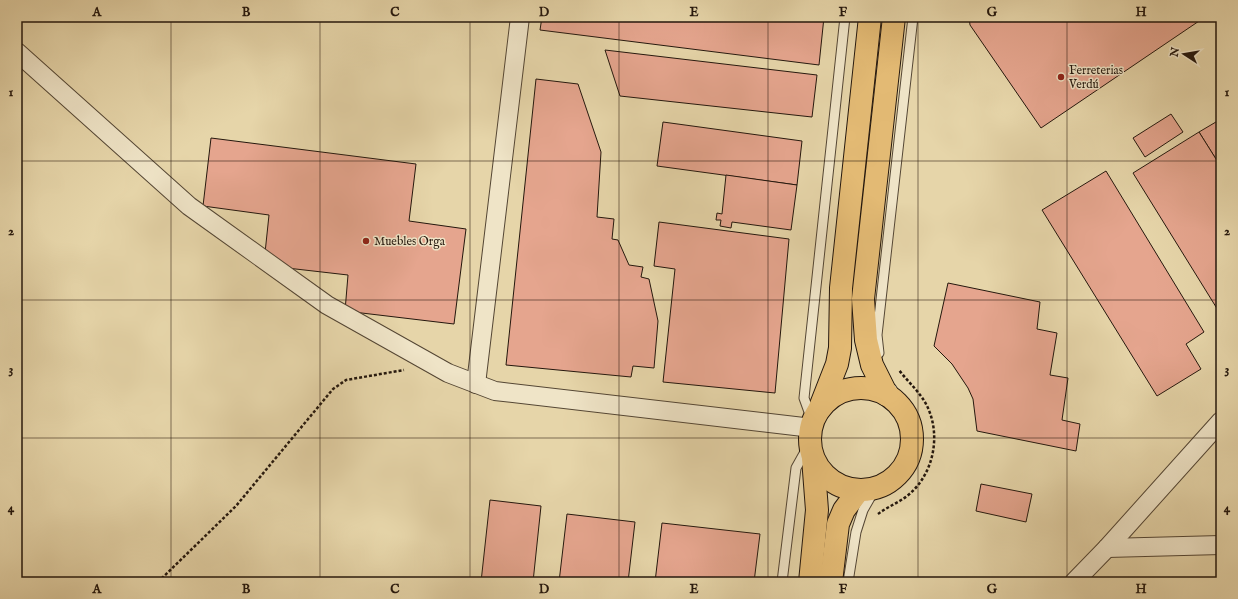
<svg xmlns="http://www.w3.org/2000/svg" width="1238" height="599" viewBox="0 0 1238 599" font-family="'IM FELL English',serif">
<rect width="100%" height="100%" fill="#e6d5a9"/>
<filter id="stains"><feTurbulence type="fractalNoise" baseFrequency=".005" numOctaves="4"/><feColorMatrix values="0 0 0 0 .2 0 0 0 0 .09 0 0 0 0 .02 0 0 0 .5 -.17"/></filter>
<radialGradient id="worn" r=".72"><stop offset=".6" stop-color="#630" stop-opacity="0"/><stop offset="1" stop-color="#630" stop-opacity=".3"/></radialGradient>
<g fill="#e5a58e" stroke="#24170d">
<polygon points="542,17 824,17 819,65 540,30"/>
<polygon points="969,17 1205,17 1041,128 970,25"/>
<polygon points="605,50 817,75 812,117 620,96"/>
<polygon points="536,79 578,84 601,152 597,217 614,219 612,239 618,240 629,265 643,267 641,277 649,279 658,321 654,368 633,366 631,377 506,365"/>
<polygon points="1171,114 1183,132 1145,157 1133,138"/>
<polygon points="1221,119 1221,167 1199,132"/>
<polygon points="663,122 802,141 797,185 657,166"/>
<polygon points="1199,132 1221,167 1221,315 1133,173"/>
<polygon points="211,138 416,164 409,221 466,229 454,324 345,311 348,275 287,268 265,253 269,215 203,206"/>
<polygon points="1106,171 1204,332 1186,344 1201,369 1157,396 1042,210"/>
<polygon points="726,175 797,185 791,230 732,222 731,228 720,226 721,220 716,220 717,213 722,214"/>
<polygon points="659,222 789,239 775,393 663,382 675,269 654,266"/>
<polygon points="948,283 1040,302 1037,329 1057,333 1050,375 1068,378 1062,420 1080,424 1076,451 977,431 973,399 968,388 952,364 934,346"/>
<polygon points="981,484 1032,494 1026,522 976,511"/>
<polygon points="490,500 541,506 533,582 481,582"/>
<polygon points="567,514 635,522 628,582 559,582"/>
<polygon points="662,523 760,534 754,582 655,582"/>
</g>
<g fill="none" stroke-linecap="round" stroke-linejoin="round">
<g stroke="#544634" stroke-width="11">
<g id="service">
<polyline points="879,353 877,335 913,17"/>
<polyline points="892,389 899,404"/>
<polyline points="812,420 804,398 845,17"/>
<polyline points="782,582 796,468 810,443"/>
<polyline points="848,582 856,532 863,510 875,489"/>
</g>
</g>
<g stroke="#544634" stroke-width="20">
<g id="minor">
<polyline points="17,52 189,206 327,305 448,373 495,391 812,428"/>
<polyline points="476,384 520,17"/>
<polyline points="1107,548 1221,545"/>
<polyline points="1074,582 1107,548 1221,421"/>
</g>
</g>
<g stroke="#24170d" stroke-width="24">
<g id="primary">
<circle cx="861" cy="439" r="51"/>
<polyline points="887,395 872,365 866,340 863,299 894,17"/>
<polyline points="819,410 837,364 840,348 841,288 870,17"/>
<polyline points="810,582 817,510 813,458"/>
<polyline points="831,582 838,524 844,510 859,490"/>
</g>
</g>
<g stroke="#24170d" stroke-width="2.5" stroke-dasharray="3 2" stroke-linecap="butt">
<path d="M878,514C887,507 898,503 907,496C934,475 942,434 926,404C919,391 908,382 899,370"/>
<polyline points="158,582 236,506 333,389 346,380 404,370"/>
</g>
<use href="#service" stroke="#efe4c7" stroke-width="9"/>
<use href="#minor" stroke="#efe4c7" stroke-width="18"/>
<use href="#primary" stroke="#e3ba74" stroke-width="22"/>
</g>
<path fill="none" stroke="#24170d" stroke-width="1" stroke-opacity="0.55" d="M171,17V582M320,17V582M470,17V582M619,17V582M768,17V582M918,17V582M1067,17V582M17,161H1221M17,300H1221M17,438H1221"/>
<g fill="#8f2418" stroke="#efe4c7" stroke-width="1.5">
<circle cx="1061" cy="77" r="4"/>
<circle cx="366" cy="241" r="4"/>
</g>
<g text-anchor="middle" stroke-width="3" stroke-linejoin="round" paint-order="stroke">
<g font-size="12" fill="#24170d" stroke="#efe4c7" text-anchor="start">
<text x="1069" y="74">Ferreterias<tspan x="1069" dy="14">Verdú</tspan></text>
<text x="374" y="245">Muebles Orga</text>
</g>
</g>
<rect width="1238" height="599" fill="none" stroke="#e6d5a9" stroke-width="44"/>
<g transform="translate(1184 54) rotate(282)" stroke="#efe4c7" stroke-width="3" paint-order="stroke">
<path d="M0-3L7 15L0 10L-7 15Z" fill="#24170d"/>
<text y="-6" font-size="11" font-weight="bold" text-anchor="middle" fill="#24170d">N</text>
</g>
<rect x="22" y="22" width="1194" height="555" fill="none" stroke="#24170d" stroke-width="1.5"/>
<g font-size="13" text-anchor="middle" font-weight="bold" fill="#24170d">
<text x="97" y="16">A</text>
<text x="246" y="16">B</text>
<text x="395" y="16">C</text>
<text x="544" y="16">D</text>
<text x="694" y="16">E</text>
<text x="843" y="16">F</text>
<text x="992" y="16">G</text>
<text x="1141" y="16">H</text>
<text x="11" y="96">1</text>
<text x="1227" y="96">1</text>
<text x="11" y="235">2</text>
<text x="1227" y="235">2</text>
<text x="11" y="373">3</text>
<text x="1227" y="373">3</text>
<text x="11" y="512">4</text>
<text x="1227" y="512">4</text>
<text x="97" y="593">A</text>
<text x="246" y="593">B</text>
<text x="395" y="593">C</text>
<text x="544" y="593">D</text>
<text x="694" y="593">E</text>
<text x="843" y="593">F</text>
<text x="992" y="593">G</text>
<text x="1141" y="593">H</text>
</g>
<rect width="100%" height="100%" filter="url(#stains)"/>
<rect width="100%" height="100%" fill="url(#worn)"/>
</svg>
